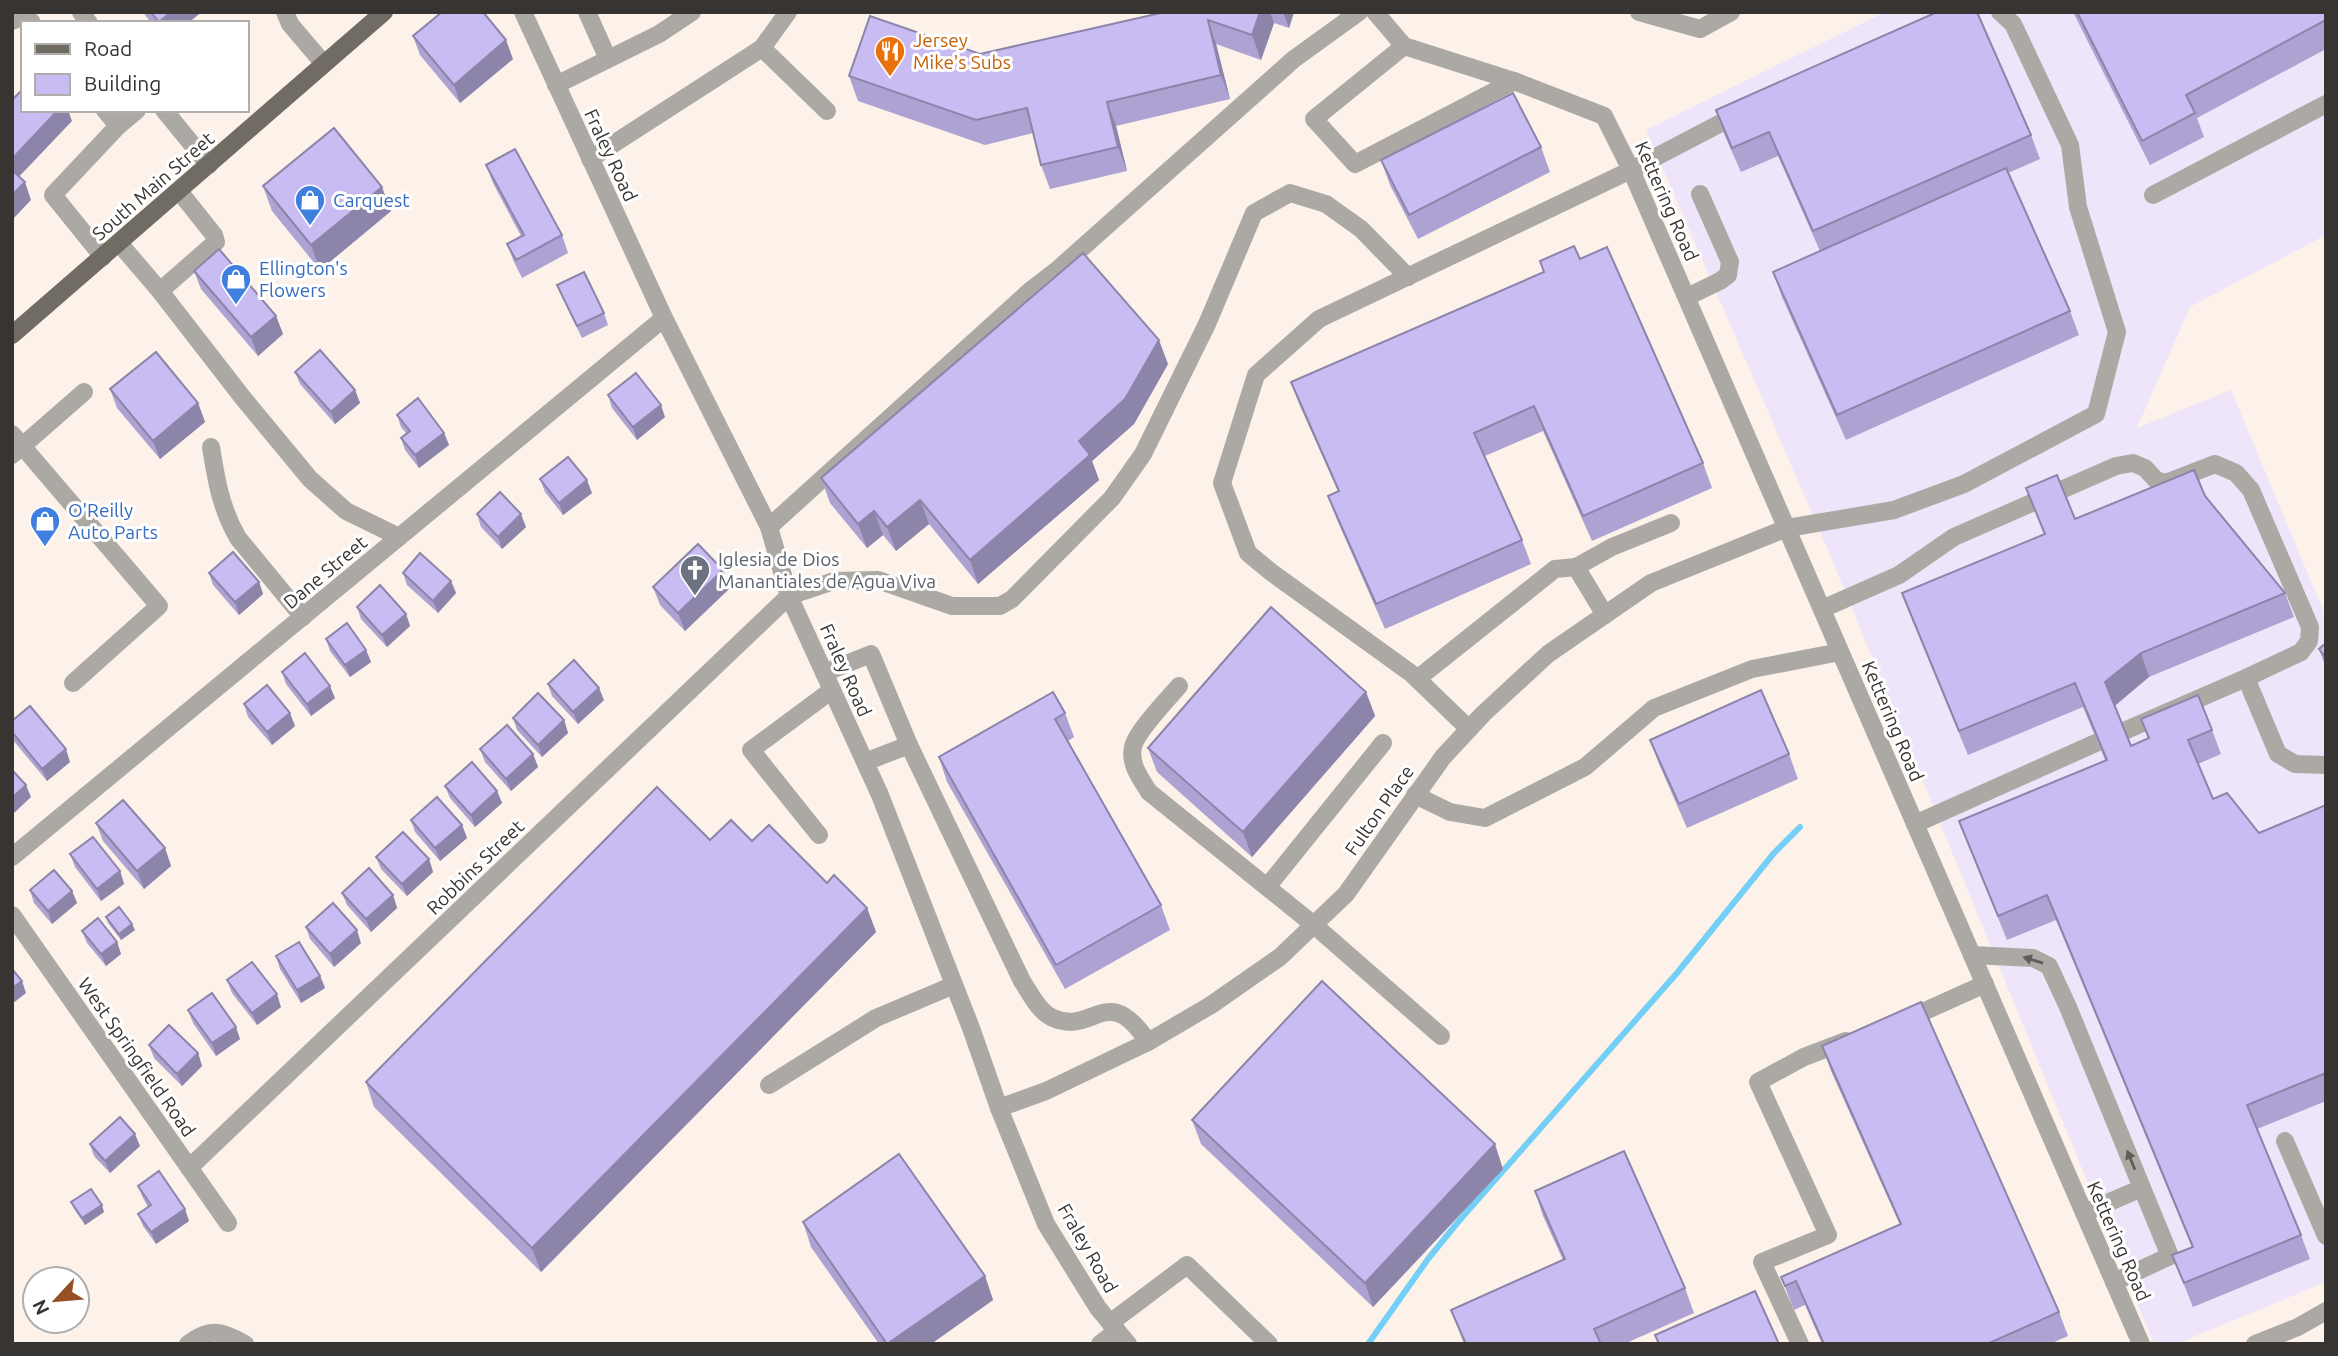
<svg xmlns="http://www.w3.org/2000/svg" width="2338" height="1356" viewBox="0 0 2338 1356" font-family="Ubuntu,sans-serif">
<rect width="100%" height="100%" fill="#fcf2ea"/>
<polygon fill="#efe5fb" points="1885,12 2326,12 2326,235 2190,307 2137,428 2231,390 2326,617 2326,1282 2176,1344 2154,1344 1830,555 1646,130"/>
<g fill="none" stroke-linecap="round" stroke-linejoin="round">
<polyline stroke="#74cff7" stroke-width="6" points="1368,1344 1428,1259 1458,1222 1677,973 1774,853 1800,827"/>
<g stroke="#aca9a5" stroke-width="18">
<polyline points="81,12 89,23"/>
<polyline points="285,12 290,24 324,64"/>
<polyline points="523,12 664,318 769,527 789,596 880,795 971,1028 999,1108 1046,1224 1098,1308 1128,1344"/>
<polyline points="587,12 608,59"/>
<polyline points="1375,12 1404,46 1514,81 1604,116 1631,170 2141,1344"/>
<polyline points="1639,12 1700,29 1731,12"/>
<polyline points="12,21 26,15 32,23"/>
<polyline points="1404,46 1314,119 1355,164 1514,81"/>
<polyline points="762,48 788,12"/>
<polyline points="556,85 659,34 692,12"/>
<polyline points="105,110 118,126 137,110"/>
<polyline points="164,110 209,165"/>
<polyline points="590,159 762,48 827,111"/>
<polyline points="2153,195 2326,104"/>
<polyline points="119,243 160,291 216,242 214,235 179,191"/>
<polyline points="103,257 53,195 118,126"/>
<polyline points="160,291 243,398 310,479 346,511 399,537"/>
<polyline points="1687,297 1720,281 1728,275 1730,262 1700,194"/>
<polyline points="12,434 159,606 73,683"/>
<path d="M211,447C216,479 221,509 238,538L303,617"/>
<polyline points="12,455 84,392"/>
<polyline points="769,527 1030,291 1056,271 1294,59 1359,12"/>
<polyline points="1576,567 1612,547 1671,523"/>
<polyline points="1822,609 1899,575 1954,537 2116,466 2133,463 2145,468 2156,480 2166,483 2215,464 2236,473 2251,490 2310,627 2309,641 2301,652 2246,678"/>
<path d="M824,673L871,654L909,745L1022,981C1030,993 1039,1012 1053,1018C1094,1036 1107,980 1148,1042"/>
<polyline points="1417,679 1555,569 1576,567 1605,615"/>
<path d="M1179,686C1168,699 1136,732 1133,747C1129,764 1141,779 1149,792L1314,925L1441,1036"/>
<polyline points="1469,729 1412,674 1271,572 1248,553 1222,483 1256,375 1319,319 1631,170 1742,112"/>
<polyline points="2124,731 2246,678 2278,754 2295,764 2326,765"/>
<polyline points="865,762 909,745"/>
<polyline points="1415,795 1450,812 1485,818 1585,767 1654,708 1752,669 1840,652"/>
<polyline points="1915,824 2098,742"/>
<polyline points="819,835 751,750 832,690"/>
<polyline points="12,857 664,318"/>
<polyline points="1267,887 1383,743"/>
<polyline points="12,915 228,1223"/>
<polyline points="1972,955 2033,958 2049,966 2068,1007 2142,1188 2084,1213"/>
<polyline points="1905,1020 1985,984"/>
<polyline points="769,1085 876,1018 954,985"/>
<polyline points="999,1108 1046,1091 1148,1042 1211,1005 1280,957 1346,894 1443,757 1483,714 1548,654 1651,583 1787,528 1894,510 1964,484 2096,414 2117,332 2078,207 2070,145 2013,24 2000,12"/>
<polyline points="2285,1141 2326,1236"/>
<polyline points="189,1168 789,596 834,581 878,580 952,606 1000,606 1012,599 1112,498 1143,454 1207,324 1254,213 1290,193 1326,204 1361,229 1408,277"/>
<polyline points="2114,1282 2170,1256 2142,1188"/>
<polyline points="1110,1323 1187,1265 1269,1344"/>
<path d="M188,1344C210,1327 222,1331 245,1344"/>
<polyline points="1100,1344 1117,1331"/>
<polyline points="1800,1344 1762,1262 1828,1235 1758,1082 1804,1057 1846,1041"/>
<polyline points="2255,1344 2298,1327 2326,1311"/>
</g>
<polyline stroke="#706c64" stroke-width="18" points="12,335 384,12"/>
</g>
<g fill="#ada2d1">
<polygon points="143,12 199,12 199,14 188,23 151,23"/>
<polygon points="1165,12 1294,12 1289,28 1274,23 1261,60 1216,44 1230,99 1116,126 1127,171 1050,189 1041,165 1033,133 985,145 858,101 849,76 980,54"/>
<polygon points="2073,12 2326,12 2326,49 2197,118 2204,137 2150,165"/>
<polygon points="413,36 513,59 460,103 420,55"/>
<polygon points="1716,110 2031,135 2040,159 2008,173 2070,311 2079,335 1846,440 1782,297 1773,272 1820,251 1778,156 1741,172 1724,134"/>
<polygon points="1541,147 1550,172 1418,239 1390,185 1381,160"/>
<polygon points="486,165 562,235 568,253 522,278 514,262 507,244 521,236 493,183"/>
<polygon points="263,186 391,211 320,270 272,211"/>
<polygon points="1580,259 1703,463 1712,488 1592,541 1543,431 1485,456 1522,540 1531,564 1385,629 1337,520 1328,496 1338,491 1300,406 1291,382"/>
<polygon points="194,271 276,316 283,334 258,356 201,289"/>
<polygon points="557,285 604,313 608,325 582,338 562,297"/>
<polygon points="1168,364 1134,424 1092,461 1099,480 978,584 929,524 896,551 883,535 867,548 830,503 821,478"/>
<polygon points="295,372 355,390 360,403 335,424 300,384"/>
<polygon points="110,389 198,403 205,422 160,459 117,408"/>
<polygon points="608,395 665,417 637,440 612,408"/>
<polygon points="397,415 444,433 449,445 419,468 405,450 401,438 406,433 401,427"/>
<polygon points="540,479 592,493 563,515 545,492"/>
<polygon points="2026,488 2075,519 2205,496 2285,593 2294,617 2149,677 2115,706 2131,746 2148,739 2141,719 2212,730 2221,754 2198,764 2213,799 2259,833 2326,805 2326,1101 2257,1129 2301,1235 2310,1259 2193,1307 2172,1255 2192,1247 2056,920 2007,940 1959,821 2105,760 2083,707 1968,755 1911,617 1902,593 2044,534"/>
<polygon points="477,514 526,527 502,549 481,527"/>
<polygon points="209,573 259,582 263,594 239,615 213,585"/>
<polygon points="403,573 451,581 456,593 438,613 407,585"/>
<polygon points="653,587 730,588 685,631 660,605"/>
<polygon points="357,607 406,614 410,626 387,647 361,619"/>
<polygon points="326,639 366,650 371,662 350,677 330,651"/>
<polygon points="2326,643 2326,668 2319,649"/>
<polygon points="282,672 335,698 311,716 286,684"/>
<polygon points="548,684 604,700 578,724 552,696"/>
<polygon points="1366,692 1375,716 1252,857 1157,772 1148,748"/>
<polygon points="244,704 295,726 272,745 248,717"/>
<polygon points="1065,713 1074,737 1068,741 1161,905 1170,930 1065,989 947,782 939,757"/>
<polygon points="513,718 564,720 568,733 542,757 517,730"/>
<polygon points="12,721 70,762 47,781 12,739"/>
<polygon points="1650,740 1789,754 1798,779 1687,828 1659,764"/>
<polygon points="480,749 533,754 538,767 511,791 485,762"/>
<polygon points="445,786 497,791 502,803 475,827 450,798"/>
<polygon points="411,820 462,825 467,838 440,861 415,832"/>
<polygon points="96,823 165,848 171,866 144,889 103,841"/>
<polygon points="710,840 752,841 827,883 867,908 876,932 541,1272 374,1107 366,1082"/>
<polygon points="70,854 120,871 124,884 101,901 75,867"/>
<polygon points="376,857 429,859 433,872 407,896 381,869"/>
<polygon points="30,890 72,891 77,903 52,924 34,903"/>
<polygon points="342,893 393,895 397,908 371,932 347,905"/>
<polygon points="106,917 135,930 121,940 108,923"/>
<polygon points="306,927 361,943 334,967 310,939"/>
<polygon points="82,931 117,942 121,954 106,966 87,943"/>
<polygon points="276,956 320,976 325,988 301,1003 280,969"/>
<polygon points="227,980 281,1007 257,1025 232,993"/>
<polygon points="188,1010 240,1039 216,1056 193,1023"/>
<polygon points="149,1045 198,1053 202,1066 182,1086 154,1058"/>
<polygon points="1822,1046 2059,1312 2068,1336 2050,1344 1822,1344 1805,1305 1794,1310 1781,1277 1900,1225 1831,1071"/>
<polygon points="1192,1120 1503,1169 1373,1307 1201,1144"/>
<polygon points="90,1144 140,1146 110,1173 94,1156"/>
<polygon points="138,1186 189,1221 156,1244 143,1226 138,1214 148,1207 143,1198"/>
<polygon points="1535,1191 1685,1288 1694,1313 1624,1344 1464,1344 1451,1310 1563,1260 1543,1216"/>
<polygon points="71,1202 104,1212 85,1225 74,1209"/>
<polygon points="803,1222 985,1276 993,1300 931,1344 879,1344 811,1247"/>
</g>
<g fill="#8d84aa">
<polygon points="171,12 199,12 199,14 188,23 159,23"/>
<polygon points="1260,12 1270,12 1274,23 1261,60 1252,35"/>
<polygon points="1283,12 1294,12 1289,28"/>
<polygon points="1208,20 1216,44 1230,99 1221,75"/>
<polygon points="506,40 513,59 460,103 454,85"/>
<polygon points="1107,102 1116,126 1127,171 1118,147"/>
<polygon points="58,110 68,110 72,121 13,183 12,180 12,159"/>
<polygon points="25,182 31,200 12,220 12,195"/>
<polygon points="382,187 391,211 320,270 311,245"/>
<polygon points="276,316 283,334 258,356 251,337"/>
<polygon points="1159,340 1168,364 1134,424 1092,461 1099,480 978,584 970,560 1079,441"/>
<polygon points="355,390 360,403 335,424 331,412"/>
<polygon points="198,403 205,422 160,459 153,441"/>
<polygon points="661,405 665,417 637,440 633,427"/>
<polygon points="444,433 449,445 419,468 415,455"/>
<polygon points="587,480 592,493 563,515 559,503"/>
<polygon points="920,500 929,524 896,551 887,527"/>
<polygon points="874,511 883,535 867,548 858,524"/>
<polygon points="521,514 526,527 502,549 498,537"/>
<polygon points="723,570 730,588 685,631 678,613"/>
<polygon points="451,581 456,593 438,613 433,601"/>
<polygon points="259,582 263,594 239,615 235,602"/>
<polygon points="406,614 410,626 387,647 382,635"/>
<polygon points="366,650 371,662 350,677 345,665"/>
<polygon points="2141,653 2149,677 2114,706 2105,682"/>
<polygon points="330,686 335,698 311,716 307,704"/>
<polygon points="599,688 604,700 578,724 573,712"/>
<polygon points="1366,692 1375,716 1252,857 1243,832"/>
<polygon points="290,713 295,726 272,745 267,732"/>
<polygon points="564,720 568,733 542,757 538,745"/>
<polygon points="66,749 70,762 47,781 42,769"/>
<polygon points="533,754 538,767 511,791 506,779"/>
<polygon points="26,785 31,797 12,815 12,798"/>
<polygon points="497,791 502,803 475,827 471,815"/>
<polygon points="462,825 467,838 440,861 435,848"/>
<polygon points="165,848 171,866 144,889 137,871"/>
<polygon points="429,859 433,872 407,896 402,884"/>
<polygon points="120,871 124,884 101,901 97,889"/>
<polygon points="72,891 77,903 52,924 48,911"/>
<polygon points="393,895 397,908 371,932 366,919"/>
<polygon points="867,908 876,932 541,1272 532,1248"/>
<polygon points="132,924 135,930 121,940 119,934"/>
<polygon points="357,930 361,943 334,967 330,954"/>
<polygon points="117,942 121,954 106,966 101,954"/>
<polygon points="320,976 325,988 301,1003 297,990"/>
<polygon points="22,981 26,993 12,1004 12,988"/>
<polygon points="277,994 281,1007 257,1025 252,1013"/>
<polygon points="236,1027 240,1039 216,1056 212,1043"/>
<polygon points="198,1053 202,1066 182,1086 177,1074"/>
<polygon points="135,1134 140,1146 110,1173 105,1161"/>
<polygon points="1495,1144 1503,1169 1373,1307 1365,1283"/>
<polygon points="102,1205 104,1212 85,1225 82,1218"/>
<polygon points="185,1209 189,1221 156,1244 151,1232"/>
<polygon points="985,1276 993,1300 931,1344 887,1344"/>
</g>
<g fill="#c9bcf3" stroke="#8d84aa" stroke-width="2">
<polygon points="151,12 171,12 159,22"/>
<polygon points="442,12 483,12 506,40 454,85 413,36"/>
<polygon points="1165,12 1260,12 1252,35 1208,20 1221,75 1107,102 1118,147 1041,165 1027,108 976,120 849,76 870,16 980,54"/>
<polygon points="1937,12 1977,12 2031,135 1813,231 1769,132 1732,148 1716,110"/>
<polygon points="2077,12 2326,12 2326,20 2186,95 2195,113 2142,141"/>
<polygon points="23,89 23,110 58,110 12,159 12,100"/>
<polygon points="1513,93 1541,147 1409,215 1381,160"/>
<polygon points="334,128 382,187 311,245 263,186"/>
<polygon points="515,149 562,235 516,260 507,244 524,235 486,165"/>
<polygon points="2006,168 2070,311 1837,415 1773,272"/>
<polygon points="12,170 25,182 12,195"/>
<polygon points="1574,246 1580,259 1607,247 1703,463 1583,516 1534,406 1474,433 1522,540 1376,604 1328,496 1339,491 1291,382 1544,272 1540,261"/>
<polygon points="219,249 276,316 251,337 194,271"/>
<polygon points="1083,253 1159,340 1125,399 1079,441 1090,455 970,560 920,500 887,527 874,511 858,524 821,478"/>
<polygon points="584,272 604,313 577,326 557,285"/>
<polygon points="320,350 355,390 331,412 295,372"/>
<polygon points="156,352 198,403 153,441 110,389"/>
<polygon points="636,373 661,405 633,427 608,395"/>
<polygon points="418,398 444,433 415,455 401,438 410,431 397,415"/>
<polygon points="568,457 587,480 559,503 540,479"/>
<polygon points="2194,470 2205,496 2285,593 2141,653 2105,682 2131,746 2149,738 2141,719 2198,695 2212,730 2188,740 2213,799 2227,793 2259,833 2326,805 2326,1073 2247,1105 2301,1235 2184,1283 2172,1255 2193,1247 2047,895 1998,916 1959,821 2107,760 2075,683 1959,731 1902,593 2045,534 2026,488 2057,475 2075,519"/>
<polygon points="500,492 521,514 498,537 477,514"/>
<polygon points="698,544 723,570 678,613 653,587"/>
<polygon points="233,552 259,582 235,602 209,573"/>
<polygon points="420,553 451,581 433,601 403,573"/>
<polygon points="380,585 406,614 382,635 357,607"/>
<polygon points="1271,607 1366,692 1243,832 1148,748"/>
<polygon points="347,623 366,650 345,665 326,639"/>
<polygon points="2326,643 2326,658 2319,649"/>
<polygon points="305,653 330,686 307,704 282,672"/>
<polygon points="574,660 599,688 573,712 548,684"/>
<polygon points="267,685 290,713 267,732 244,704"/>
<polygon points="1761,690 1789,754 1679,804 1650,740"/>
<polygon points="1053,692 1065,713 1055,719 1161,905 1056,965 939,757"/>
<polygon points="538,693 564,720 538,745 513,718"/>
<polygon points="30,706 66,749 42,769 12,732 12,721"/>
<polygon points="507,725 533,754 506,779 480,749"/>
<polygon points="472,762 497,791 471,815 445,786"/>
<polygon points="12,770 26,785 12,798"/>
<polygon points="657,787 710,840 731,820 752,841 769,825 827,883 834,875 867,908 532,1248 366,1082"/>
<polygon points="437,797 462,825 435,848 411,820"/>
<polygon points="123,800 165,848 137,871 96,823"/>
<polygon points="403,832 429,859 402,884 376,857"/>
<polygon points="93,837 120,871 97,889 70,854"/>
<polygon points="369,868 393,895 366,919 342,893"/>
<polygon points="54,870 72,891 48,911 30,890"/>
<polygon points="333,903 357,930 330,954 306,927"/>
<polygon points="119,907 132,924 119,934 106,917"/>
<polygon points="98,918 117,942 101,954 82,931"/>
<polygon points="299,942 320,976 297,990 276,956"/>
<polygon points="252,962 277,994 252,1013 227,980"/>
<polygon points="12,969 22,981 12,988"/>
<polygon points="1322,981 1495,1144 1365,1283 1192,1120"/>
<polygon points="212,993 236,1027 212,1043 188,1010"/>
<polygon points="1921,1002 2059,1312 1987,1344 1824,1344 1796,1281 1785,1286 1781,1277 1901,1224 1822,1046"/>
<polygon points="169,1025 198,1053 177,1074 149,1045"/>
<polygon points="120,1117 135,1134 105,1161 90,1144"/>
<polygon points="1624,1151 1685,1288 1594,1329 1601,1344 1466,1344 1451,1310 1565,1259 1535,1191"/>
<polygon points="899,1154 985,1276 887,1344 803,1222"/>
<polygon points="159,1171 185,1209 151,1232 138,1214 151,1205 138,1186"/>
<polygon points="91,1189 102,1205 82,1218 71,1202"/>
<polygon points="1755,1291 1779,1344 1659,1344 1655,1335"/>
</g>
<defs><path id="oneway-solid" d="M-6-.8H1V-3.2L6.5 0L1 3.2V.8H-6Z" transform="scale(1.75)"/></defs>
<g fill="#615d5a">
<use href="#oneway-solid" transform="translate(2033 960) rotate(-163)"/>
<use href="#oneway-solid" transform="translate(2131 1160) rotate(-112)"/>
</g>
<defs>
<g id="restaurant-pin" transform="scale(1.575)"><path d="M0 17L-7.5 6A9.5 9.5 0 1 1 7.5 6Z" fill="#e8710a" stroke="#fff"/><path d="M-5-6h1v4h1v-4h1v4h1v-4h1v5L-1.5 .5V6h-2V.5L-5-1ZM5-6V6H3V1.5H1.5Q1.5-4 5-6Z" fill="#fff"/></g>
<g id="shop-pin" transform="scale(1.575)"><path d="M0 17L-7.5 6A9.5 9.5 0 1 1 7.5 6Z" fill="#3f7fe0" stroke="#fff"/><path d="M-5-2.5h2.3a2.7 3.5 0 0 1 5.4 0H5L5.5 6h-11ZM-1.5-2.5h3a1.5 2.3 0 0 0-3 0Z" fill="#fff"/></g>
<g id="church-pin" transform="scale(1.575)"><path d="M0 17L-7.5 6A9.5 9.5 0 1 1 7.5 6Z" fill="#6b7280" stroke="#fff"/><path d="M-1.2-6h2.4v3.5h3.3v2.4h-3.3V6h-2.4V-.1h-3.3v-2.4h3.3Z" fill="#fff"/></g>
</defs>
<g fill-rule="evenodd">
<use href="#restaurant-pin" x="890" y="51"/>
<use href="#shop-pin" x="310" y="200"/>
<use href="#shop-pin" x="236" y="279"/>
<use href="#shop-pin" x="45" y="521"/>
<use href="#church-pin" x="695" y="570"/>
</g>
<g text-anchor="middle" stroke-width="6" stroke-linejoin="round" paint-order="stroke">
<g font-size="19" fill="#c56008" stroke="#fff" text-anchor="start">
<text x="913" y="47">Jersey<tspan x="913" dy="22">Mike's Subs</tspan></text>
</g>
<g font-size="19" fill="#383431" stroke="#fff">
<text transform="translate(611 155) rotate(65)" y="7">Fraley Road</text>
<text transform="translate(153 186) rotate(-41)" y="7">South Main Street</text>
<text transform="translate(1667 201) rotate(66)" y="7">Kettering Road</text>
<text transform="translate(325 572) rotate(-40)" y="7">Dane Street</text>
<text transform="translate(846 670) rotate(66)" y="7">Fraley Road</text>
<text transform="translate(1893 721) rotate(67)" y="7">Kettering Road</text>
<text transform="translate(1379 810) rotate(-55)" y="7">Fulton Place</text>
<text transform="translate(475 867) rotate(-44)" y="7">Robbins Street</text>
<text transform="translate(137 1057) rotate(55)" y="7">West Springfield Road</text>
<text transform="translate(2119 1241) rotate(66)" y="7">Kettering Road</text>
<text transform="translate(1088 1248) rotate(60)" y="7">Fraley Road</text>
</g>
<g font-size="19" fill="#366cbe" stroke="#fff" text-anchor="start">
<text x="333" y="207">Carquest</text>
<text x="259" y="275">Ellington's<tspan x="259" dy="22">Flowers</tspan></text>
<text x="68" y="517">O'Reilly<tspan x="68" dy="22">Auto Parts</tspan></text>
</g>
<g font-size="19" fill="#5b616d" stroke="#fff" text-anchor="start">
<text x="718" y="566">Iglesia de Dios<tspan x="718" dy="22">Manantiales de Agua Viva</tspan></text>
</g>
</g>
<rect width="2338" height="1356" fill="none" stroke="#383431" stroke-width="28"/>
<rect x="21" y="21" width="228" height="91" fill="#ffffff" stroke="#afaead" stroke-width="2"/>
<rect x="35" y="44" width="35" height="10" fill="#706c64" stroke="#afaead" stroke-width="2"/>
<text x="84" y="56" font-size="21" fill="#383431">Road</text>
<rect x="35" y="74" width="35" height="21" fill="#c9bcf3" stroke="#afaead" stroke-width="2"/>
<text x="84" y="91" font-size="21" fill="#383431">Building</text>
<g transform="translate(56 1300) rotate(244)"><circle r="33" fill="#ffffff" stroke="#afaead" stroke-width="2"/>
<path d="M0-5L12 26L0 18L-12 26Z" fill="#944f25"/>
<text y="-10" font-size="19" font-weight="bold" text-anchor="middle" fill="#383431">N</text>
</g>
</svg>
